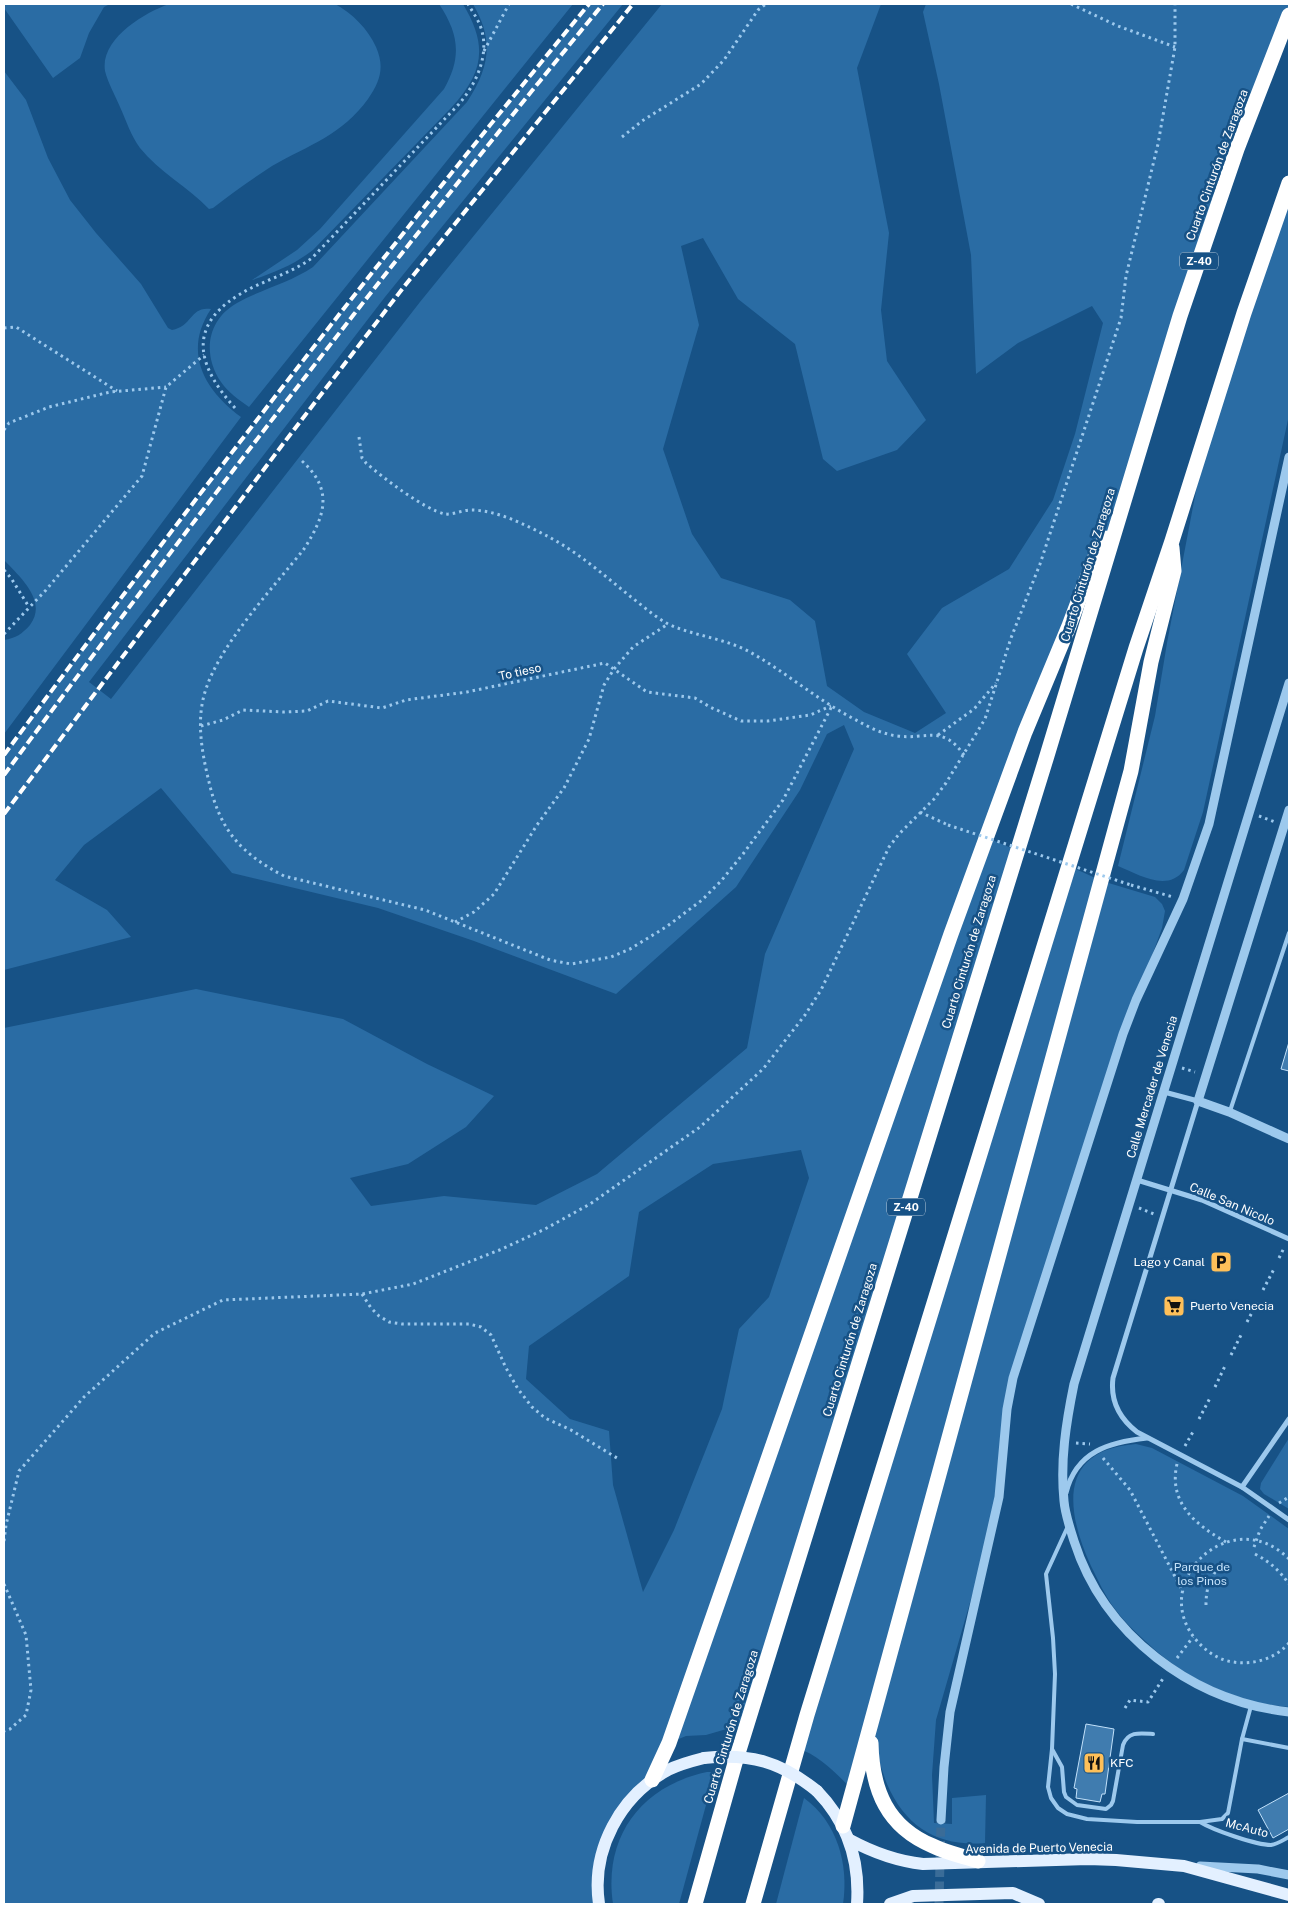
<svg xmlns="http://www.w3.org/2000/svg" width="1293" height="1908" viewBox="0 0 1293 1908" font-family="'Public Sans',sans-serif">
<rect width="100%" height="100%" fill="#175286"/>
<g fill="#2a6ca4" fill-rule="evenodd">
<polygon points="4,4 110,4 104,7 89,33 80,58 53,78 4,8"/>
<path d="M169,4H335C352,13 368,29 376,47C385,67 380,82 368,99C342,135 309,145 272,166C252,179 232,193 213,208L209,209C188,187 159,172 140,148C131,136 126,120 120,107C115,95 108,83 105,71C100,39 144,13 169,4Z"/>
<path d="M439,4H463C488,46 484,72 451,108L313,250C295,264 274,273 252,280L297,250L320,229L444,89C462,57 459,34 439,4Z"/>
<path d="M473,4H573L249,407C239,400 228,392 221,382C202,354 207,320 237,303C262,289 289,283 313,267L467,102C490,67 494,40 473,4Z"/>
<path d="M589,4H623L385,297L89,682L111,699L420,302L662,4H881L857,68L889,233L881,310L887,361L926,420L897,450L837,471L823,459L795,344L738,299L703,238L681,246L699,325L663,449L692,534L721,578L790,600L815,621L827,686L864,712L915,733L946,713L907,654L942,608L1009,569L1053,500L1075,434L1103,323L1092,306L1018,343L976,374L971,255L939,84L923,12L926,4H1289V15L1120,510L990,839L1016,850L746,1728H730L706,1735L686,1736L669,1743L608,1835L599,1904H4V1028L196,989L343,1019L427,1064L494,1096L466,1127L408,1164L350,1178L371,1206L444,1196L536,1205L597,1174L747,1048L765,954L854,749L844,725L827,734L800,790L736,887L616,994L474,941L378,908L232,873L161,788L84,845L55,880L107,910L131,937L4,970V755L139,574L379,263ZM801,1150L809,1178L769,1297L739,1329L722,1409L674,1530L643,1592L613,1485L609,1431L570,1419L526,1379L529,1346L629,1276L639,1212L713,1164Z"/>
<path d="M4,71L26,100L48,158L70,200L96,233L141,284L168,328L172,330C193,326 190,306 211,309C183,351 203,389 241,417L4,734V640C16,638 22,634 30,625C48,601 20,577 4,560Z"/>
<path d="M1289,183V415L1203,812L1184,870C1167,893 1138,874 1118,866L1155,716L1167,643L1209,423Z"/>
<path d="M1069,866L1102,881L1155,897L1162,904L1165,911L1162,928L1136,1000L1020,1355L993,1523L936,1720L932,1775L934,1823L952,1824V1798L986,1795L985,1843C939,1847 906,1828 887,1784C880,1767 876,1747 870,1729L853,1790C835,1773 821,1756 797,1748Z"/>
<polygon points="1289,1438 1289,1509 1264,1494 1260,1489 1261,1483"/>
<path d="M1136,1444L1152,1448L1243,1496L1289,1529V1707C1241,1704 1191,1681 1155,1650C1141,1637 1126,1624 1115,1609C1105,1596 1098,1580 1091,1566C1066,1511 1057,1450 1136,1444Z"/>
<path d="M707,1772H715L679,1904H613C603,1837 641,1786 707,1772Z"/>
<path d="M804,1798C837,1822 849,1864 843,1904H776Z"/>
</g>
<g fill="#407caf" stroke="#c2e1fa">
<polygon points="1289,1042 1289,1071 1281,1069"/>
<polygon points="1086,1724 1114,1729 1105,1794 1102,1794 1100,1802 1076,1798 1077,1789 1074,1788"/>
<polygon points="1289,1793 1289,1829 1273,1838 1258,1810"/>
</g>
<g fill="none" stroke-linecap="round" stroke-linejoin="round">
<polyline stroke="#3a6c98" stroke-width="9" stroke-dasharray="9 4.5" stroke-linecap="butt" points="939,1904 941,1820"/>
<g stroke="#9dc9ed" stroke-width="3" stroke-dasharray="2.5 4" stroke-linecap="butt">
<polyline points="1071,4 1118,26 1175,47"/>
<polyline points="484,51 509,4"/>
<polyline points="622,137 642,121 701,84 724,60 758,10 766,4"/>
<polyline points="4,328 16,327 117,391"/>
<path d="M235,408C200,369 185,329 237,296C260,281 289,275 312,258L459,104C476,84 490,55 481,28C478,19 472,11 468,4"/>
<polyline points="4,430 9,423 49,407 110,392 166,387"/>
<path d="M359,437L362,458L366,463C382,477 425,510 445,514C453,515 462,510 471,510C497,510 526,525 549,537C579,553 605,576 631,597C643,606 655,617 668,624C694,636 724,638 750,652C787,673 820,702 858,721C870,728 883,734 897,736C927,740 942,724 964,755"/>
<path d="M302,461C334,490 325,516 304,549C273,588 219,645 205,692C196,721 202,753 209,782C220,830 240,853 284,876L425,910L550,960L571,964L611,957L630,949L666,927L702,900L721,881L743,854L783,800L832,706"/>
<polyline points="4,570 11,578 29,607"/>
<polyline points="4,634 46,590 142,476 166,387 204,355"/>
<polyline points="201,726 223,720 243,710 284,712 307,711 328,701 382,708 406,700 467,692 605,663 647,692 695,698 710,707 741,721 768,721 810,715 831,706"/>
<polyline points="938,735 974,709 996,683"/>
<polyline points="920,812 948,825"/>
<polyline points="1259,816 1275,822"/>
<polyline points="1131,885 1173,897"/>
<polyline points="455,922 474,912 494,894 537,825 564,788 589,739 604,685 614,669 633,647 668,624"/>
<polyline points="1182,1068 1195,1072"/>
<polyline points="1139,1208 1154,1214"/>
<polyline points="1279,1258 1284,1248"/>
<polyline points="1263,1290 1274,1269"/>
<polyline points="362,1294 371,1308 379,1316 389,1322 402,1324 469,1324 481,1327 491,1335 506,1368 518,1389 532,1407 545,1418 571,1430 617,1458"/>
<polyline points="1247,1322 1258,1301"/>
<polyline points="1231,1355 1242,1333"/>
<polyline points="1215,1387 1225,1366"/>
<polyline points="1199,1419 1210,1398"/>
<polyline points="1076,1443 1090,1444"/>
<polyline points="1185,1446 1194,1430"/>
<polyline points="1103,1458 1130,1490 1183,1592"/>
<path d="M1177,1464C1168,1503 1196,1525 1226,1542"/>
<polyline points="1279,1503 1289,1497"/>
<polyline points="4,1541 6,1525 19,1471 84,1397 155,1333 223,1300 362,1294 413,1284 502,1249 545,1229 590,1204 700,1127 763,1069 805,1015 821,990 889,847 899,834 934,799 946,783 985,719 1011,638 1040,564 1121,318 1126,276 1158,144 1175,47 1175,4"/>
<polyline points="1254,1547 1260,1530 1269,1516"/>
<path d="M1255,1554C1270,1562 1279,1570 1289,1584"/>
<path d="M1289,1559C1231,1501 1145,1584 1198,1642C1207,1652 1219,1660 1233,1662C1254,1665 1275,1659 1289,1643"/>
<polyline points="4,1584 26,1635 31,1690 26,1715 10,1729 4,1731"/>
<path d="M1206,1605C1206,1590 1209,1580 1218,1568"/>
<polyline points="1177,1658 1193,1637"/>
<polyline points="1125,1708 1130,1700 1148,1702 1164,1677"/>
</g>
<g stroke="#9dc9ed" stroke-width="4">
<polyline points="1230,1111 1289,933"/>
<polyline points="1068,1526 1046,1574 1053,1638 1055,1674 1052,1749 1048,1787 1051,1798 1058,1808 1067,1814 1087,1819 1137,1822 1200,1822 1222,1819 1228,1813 1242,1739 1251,1706"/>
<polyline points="1242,1739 1289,1748"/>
<path d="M1052,1749L1062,1767L1064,1792L1066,1797L1077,1805L1106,1809L1111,1805L1113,1801L1123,1745C1128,1731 1140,1733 1153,1734"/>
<path d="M1200,1822C1213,1830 1256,1845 1271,1845C1278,1844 1283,1840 1289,1837"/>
</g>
<g stroke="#9dc9ed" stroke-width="5">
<path d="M1164,1092L1198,1101L1113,1378C1110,1401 1119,1418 1137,1432L1242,1487L1289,1520"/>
<polyline points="1137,1180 1202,1200 1289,1239"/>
<polyline points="1242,1487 1289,1419"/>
<path d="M1066,1493C1076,1451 1110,1442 1147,1438"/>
</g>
<g stroke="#9dc9ed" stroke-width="9">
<path d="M1289,683L1074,1384C1066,1423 1060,1461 1064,1501C1065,1514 1070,1528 1074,1541C1104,1635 1192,1701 1289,1712"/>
<polyline points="1289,810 1198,1101 1229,1112 1289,1139"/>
<polyline points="941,1820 944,1767 950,1712 999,1497 1007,1409 1013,1378 1123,1034 1136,1000 1183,899 1209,824 1289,457"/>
<polyline points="1200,1866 1258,1869 1289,1875"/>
</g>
<g stroke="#e3f0ff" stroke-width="12">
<path d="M817,1791C848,1823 860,1860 857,1904"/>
<path d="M850,1840C874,1853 896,1861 923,1864L1088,1859L1116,1860L1184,1866L1289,1895"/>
<path d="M599,1904C591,1850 620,1796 668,1770C680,1764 692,1761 704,1758"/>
<polyline points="890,1904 913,1896 1013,1893 1039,1904"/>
<polyline points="1158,1904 1159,1904"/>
</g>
<g stroke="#fff" stroke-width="15">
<path d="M871,1743C872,1790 887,1827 933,1846C947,1853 963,1856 978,1861"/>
<polyline points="652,1780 669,1743 951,934 1025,732 1069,626 1095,557 1105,538"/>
<polyline points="843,1826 1131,771 1151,662 1174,571 1172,548"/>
<polyline points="695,1904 735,1763 1046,759 1180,316 1237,149 1289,15"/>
<polyline points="753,1904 807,1715 1136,648 1172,541 1244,313 1289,183"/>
</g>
<g stroke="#fff" stroke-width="4" stroke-dasharray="9 4" stroke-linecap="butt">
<path d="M4,755C192,500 387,249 589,4"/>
<path d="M4,775C198,513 396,255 603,4"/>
<polyline points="4,814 283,444 403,288 633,4"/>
</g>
<polyline stroke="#9dc9ed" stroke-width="3" stroke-dasharray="2.5 4" stroke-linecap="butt" points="948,825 1131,885"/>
<path stroke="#e3f0ff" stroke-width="12" d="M704,1758C751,1753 781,1762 817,1791"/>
</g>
<defs>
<g id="parking-square" transform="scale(1.125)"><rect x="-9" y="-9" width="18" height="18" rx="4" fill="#ffc059" stroke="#175286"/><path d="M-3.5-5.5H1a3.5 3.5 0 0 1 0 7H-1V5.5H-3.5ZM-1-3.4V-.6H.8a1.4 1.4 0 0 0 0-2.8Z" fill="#111"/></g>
<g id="supermarket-square" transform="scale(1.125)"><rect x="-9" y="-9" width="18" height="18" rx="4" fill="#ffc059" stroke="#175286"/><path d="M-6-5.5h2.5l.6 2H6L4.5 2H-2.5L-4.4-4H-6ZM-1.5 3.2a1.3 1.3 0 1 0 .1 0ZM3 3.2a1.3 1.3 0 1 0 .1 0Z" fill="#111"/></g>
<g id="restaurant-square" transform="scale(1.125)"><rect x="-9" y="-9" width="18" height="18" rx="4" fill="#ffc059" stroke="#175286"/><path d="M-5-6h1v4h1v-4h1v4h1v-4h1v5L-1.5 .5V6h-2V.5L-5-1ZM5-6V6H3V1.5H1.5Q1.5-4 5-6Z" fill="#111"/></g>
</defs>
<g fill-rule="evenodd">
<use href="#parking-square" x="1221" y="1262"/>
<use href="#supermarket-square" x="1174" y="1306"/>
<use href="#restaurant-square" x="1094" y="1763"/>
</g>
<g text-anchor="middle" stroke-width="5" stroke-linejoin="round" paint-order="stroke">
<g fill="#175286" stroke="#b9cbdb" stroke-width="1">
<rect x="1180" y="252.5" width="38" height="17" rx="4"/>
<rect x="887" y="1198.5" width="38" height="17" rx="4"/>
</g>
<g font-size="11" font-weight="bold" fill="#fff">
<text x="1199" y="265">Z-40</text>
<text x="906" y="1211">Z-40</text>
</g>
<g font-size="12" fill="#fff" stroke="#175286">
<text transform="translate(1217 165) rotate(-70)" y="4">Cuarto Cinturón de Zaragoza</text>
<text transform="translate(1088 565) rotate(-73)" y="4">Cuarto Cinturón de Zaragoza</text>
<text transform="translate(520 672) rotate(-12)" y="4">To tieso</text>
<text transform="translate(969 952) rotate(-73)" y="4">Cuarto Cinturón de Zaragoza</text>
<text transform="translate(1152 1087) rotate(-73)" y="4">Calle Mercader de Venecia</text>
<text transform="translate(1232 1204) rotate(23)" y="4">Calle San Nicolo</text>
<text transform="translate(850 1340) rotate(-73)" y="4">Cuarto Cinturón de Zaragoza</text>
<text transform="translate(731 1727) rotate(-73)" y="4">Cuarto Cinturón de Zaragoza</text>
<text transform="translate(1247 1828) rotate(15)" y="4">McAuto</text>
<text transform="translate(1039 1848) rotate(-1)" y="4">Avenida de Puerto Venecia</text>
</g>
<g font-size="12" fill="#fff" stroke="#175286" text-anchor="start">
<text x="1205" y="1266" text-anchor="end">Lago y Canal</text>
<text x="1190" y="1310">Puerto Venecia</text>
<text x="1110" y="1767">KFC</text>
</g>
<g font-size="12" fill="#c2e1fa" stroke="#175286">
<text x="1202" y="1571">Parque de<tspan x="1202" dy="14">los Pinos</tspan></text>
</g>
</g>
<rect width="1293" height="1908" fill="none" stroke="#ffffff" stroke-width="10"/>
</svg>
